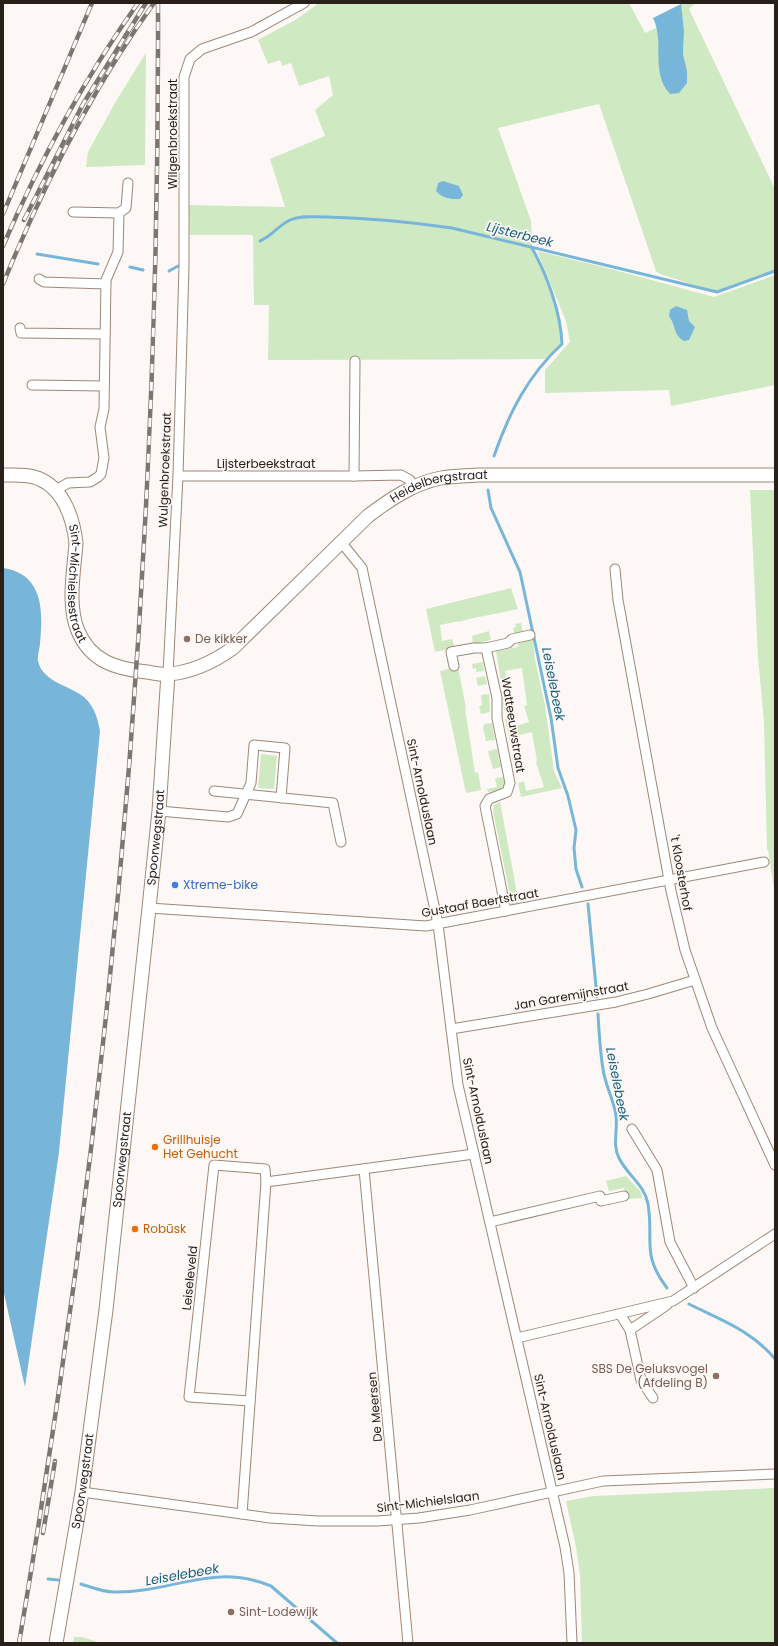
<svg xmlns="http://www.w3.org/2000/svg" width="778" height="1646" viewBox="0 0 778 1646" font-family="Poppins,sans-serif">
<rect width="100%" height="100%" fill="#fdf8f5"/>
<g fill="#cfe9c2">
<polygon points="319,3 629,3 645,33 658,27 658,43 687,71 683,54 684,31 680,3 695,3 689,9 775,189 775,271 717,292 660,274 656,271 599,104 498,128 531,221 532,248 549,285 561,330 562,344 545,359 268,360 269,305 254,305 253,235 190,235 189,205 285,207 270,159 325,136 315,110 333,95 329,76 299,86 291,63 282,66 280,60 268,64 258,40 297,19"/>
<polygon points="146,53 145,165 86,167 88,152 116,101"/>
<polygon points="537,251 611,269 714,297 775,275 775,385 671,406 669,390 545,393 545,370 570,342 566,321"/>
<polygon points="750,490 775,490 775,895 768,850 767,850 764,722 758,657"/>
<polygon points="511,588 518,609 469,619 459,622 459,621 440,625 442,641 452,639 455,648 435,652 426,609"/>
<polygon points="521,623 523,634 515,636 513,628 516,627 515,624"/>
<polygon points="489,631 491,640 473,644 472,636"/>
<polygon points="533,639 535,660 545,705 554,771 562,788 521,797 518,783 524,781 526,791 544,787 536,762 537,761 532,732 515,736 517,745 511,747 505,719 511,718 513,727 529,722 524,706 527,705 522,668 505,671 507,680 501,682 496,651 518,647 518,642"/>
<polygon points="483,662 484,671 476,672 476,668 473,669 472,664"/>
<polygon points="458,667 466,708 465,709 475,773 478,772 481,790 466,793 440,671"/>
<polygon points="485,676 487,684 478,686 476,678"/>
<polygon points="508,690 511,708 504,709 502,691"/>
<polygon points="489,694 490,712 481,714 479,706 482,705 481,695"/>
<polygon points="492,723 495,740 486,741 483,728 484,724"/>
<polygon points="497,749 501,767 493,769 488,751"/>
<polygon points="261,754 277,756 274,789 258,788"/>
<polygon points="517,754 522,772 516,773 512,755"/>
<polygon points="503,777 503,779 506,778 505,786 499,790 488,792 487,789 497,787 495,778"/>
<polygon points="500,802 519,904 512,905 493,811 494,805"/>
<polygon points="626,1176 641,1192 642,1198 627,1199 624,1188 609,1191 606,1181"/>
<polygon points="775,1488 775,1643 582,1643 580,1575 576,1547 566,1501 594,1496"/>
<polygon points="74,1637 82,1637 101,1643 73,1643"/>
</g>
<g fill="#78b6d9">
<path d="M681,4L684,31L683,54L687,71V83L679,93L670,94C650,72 665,42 653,18Z"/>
<path d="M443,181L459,186L463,195L460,199C449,199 444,199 436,191L438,183Z"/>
<path d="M676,306L687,310L689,321L695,327L689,340L684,341C673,335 676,325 669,316L670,310Z"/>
<path d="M3,568C44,574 43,612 40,643C40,648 37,656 38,661C43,684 75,686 87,700C95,709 98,720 100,731L59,1152L25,1387L3,1289Z"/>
</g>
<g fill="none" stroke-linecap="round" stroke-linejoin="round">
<g stroke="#78b6d9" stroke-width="3">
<path d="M260,241C272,236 279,225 290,220C301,215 315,217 327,217C369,218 410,222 452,228L717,292L775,271"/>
<polyline points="37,254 98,264"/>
<polyline points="130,267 143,270"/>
<polyline points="169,271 178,266"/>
<path d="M494,456C509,413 528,375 562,344C561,313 547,275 532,248"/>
<polyline points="488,490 491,508 520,572 551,718 558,768 568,796 576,830 574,848 576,869 582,887"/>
<polyline points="588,904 597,997"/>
<path d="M598,1014C599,1032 600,1051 603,1069C605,1085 614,1100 616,1116C618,1130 612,1145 619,1158C627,1175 645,1185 648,1204C654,1240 641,1254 667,1288"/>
<path d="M689,1304C721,1320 751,1330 775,1359"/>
<polyline points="48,1579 58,1580"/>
<path d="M81,1584C91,1587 103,1592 114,1592C172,1593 213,1562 271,1586L337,1643"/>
</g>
<g stroke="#9d8877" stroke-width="11">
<g id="street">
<polyline points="119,213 126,208 128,183"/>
<polyline points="39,279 44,282 106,284"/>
<polyline points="20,328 21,333 105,334"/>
<polyline points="32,385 104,386"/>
<polyline points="178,476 354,476 401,475 410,480 413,487"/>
<polyline points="354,476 355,361"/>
<polyline points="56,490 68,483 90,482 98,477 101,474 104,458 100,427 104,409 106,280 118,252 119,213 73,212"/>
<polyline points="341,542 362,568 438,924 458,1085 565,1547 569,1573 572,1643"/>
<polyline points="615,569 618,600 671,891 685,950 712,1028 775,1165"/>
<polyline points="486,648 497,698 497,718 510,783 507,792 489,799 485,806 506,911"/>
<polyline points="454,666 451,652 474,648 486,648 508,643 512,639 530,635"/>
<polyline points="168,674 178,476 184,266 184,77 190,59 202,49 251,32 304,3"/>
<polyline points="214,791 333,803 341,842"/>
<polyline points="159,811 228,817 237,814 251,783 254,745 285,748 281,798"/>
<polyline points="149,908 426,926 764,862"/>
<polyline points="451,1029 616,1002 648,994 695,980"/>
<polyline points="632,1129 657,1170 670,1242 694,1288"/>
<polyline points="364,1169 408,1643"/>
<polyline points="490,1222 600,1196 601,1201 624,1196"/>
<polyline points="620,1314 630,1330 641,1380 653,1398"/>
<polyline points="630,1330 667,1305"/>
<polyline points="517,1338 673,1301 775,1234"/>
<polyline points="250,1401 189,1397 214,1165 265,1169 266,1182"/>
<polyline points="82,1492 270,1518 318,1521 377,1521 419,1518 470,1510 603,1481 775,1474"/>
<polyline points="242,1514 266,1182 474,1154"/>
</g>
</g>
<g stroke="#9d8877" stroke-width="15">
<g id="secondary">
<path id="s1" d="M3,475C13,475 24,474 34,477C62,485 73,516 76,543C74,571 67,605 78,631C91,662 117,669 147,672C154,673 162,675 169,674C192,672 215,661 233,648L368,516C389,500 414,483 441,478C453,476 466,476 478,475H775"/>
<path id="s2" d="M56,1643L82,1492L106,1310L149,908L159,811L168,674"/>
</g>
</g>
<use href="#street" stroke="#fff" stroke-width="9"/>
<use href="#secondary" stroke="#fff" stroke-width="13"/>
<g stroke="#7c7570" stroke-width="4.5">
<g id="rail">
<polyline points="3,214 92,3"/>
<polyline points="24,220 83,104 146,3"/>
<path d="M3,246C40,160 84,79 138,3"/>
<path d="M3,284C43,186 92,89 154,3"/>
<polyline points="43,1533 55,1461"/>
<path d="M19,1643C112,1101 160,553 158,3"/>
</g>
</g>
<use href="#rail" stroke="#fdf8f5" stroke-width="3" stroke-dasharray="9" stroke-linecap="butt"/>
</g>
<g fill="#8d6e63" stroke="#fdf8f5" stroke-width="1.5">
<circle cx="187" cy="639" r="4"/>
<circle cx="716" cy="1376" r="4"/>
<circle cx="231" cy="1612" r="4"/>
</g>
<circle fill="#3f7fe0" stroke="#fdf8f5" stroke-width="1.5" cx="175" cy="885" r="4"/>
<g fill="#e8710a" stroke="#fdf8f5" stroke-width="1.5">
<circle cx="155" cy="1147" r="4"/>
<circle cx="135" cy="1229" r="4"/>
</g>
<g text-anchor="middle" stroke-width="3.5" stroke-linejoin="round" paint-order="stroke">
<g font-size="12" fill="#29201a" stroke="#fdf8f5">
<text transform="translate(173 134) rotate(-90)" y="4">Wilgenbroekstraat</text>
<text x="266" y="468">Lijsterbeekstraat</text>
<text transform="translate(165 470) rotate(-88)" y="4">Wulgenbroekstraat</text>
<text dy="4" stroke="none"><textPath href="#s1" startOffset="648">Heidelbergstraat</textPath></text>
<text dy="4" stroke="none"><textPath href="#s1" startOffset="155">Sint-Michielsestraat</textPath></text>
<text transform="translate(513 725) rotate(81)" y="4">Watteeuwstraat</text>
<text transform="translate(422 792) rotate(78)" y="4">Sint-Arnolduslaan</text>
<text dy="4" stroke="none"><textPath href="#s2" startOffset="812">Spoorwegstraat</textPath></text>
<text transform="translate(681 873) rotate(80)" y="4">'t Kloosterhof</text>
<text transform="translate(480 903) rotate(-10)" y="4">Gustaaf Baertstraat</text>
<text transform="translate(571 996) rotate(-10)" y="4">Jan Garemijnstraat</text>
<text transform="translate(478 1111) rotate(78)" y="4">Sint-Arnolduslaan</text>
<text dy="4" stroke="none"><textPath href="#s2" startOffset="488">Spoorwegstraat</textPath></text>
<text transform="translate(190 1278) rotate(-84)" y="4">Leiseleveld</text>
<text transform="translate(375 1407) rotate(-95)" y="4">De Meersen</text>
<text transform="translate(550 1427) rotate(77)" y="4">Sint-Arnolduslaan</text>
<text dy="4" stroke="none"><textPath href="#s2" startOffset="164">Spoorwegstraat</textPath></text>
<text transform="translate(428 1502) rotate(-7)" y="4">Sint-Michielslaan</text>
</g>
<g font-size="12" fill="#785e54" stroke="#fdf8f5" text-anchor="start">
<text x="195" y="643">De kikker</text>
<text x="708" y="1373" text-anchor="end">SBS De Geluksvogel<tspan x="708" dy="14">(Afdeling B)</tspan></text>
<text x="239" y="1616">Sint-Lodewijk</text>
</g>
<g font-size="12" fill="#366cbe" stroke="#fdf8f5" text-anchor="start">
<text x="183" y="889">Xtreme-bike</text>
</g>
<g font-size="12" fill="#c56008" stroke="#fdf8f5" text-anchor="start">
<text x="163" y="1144">Grillhuisje<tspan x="163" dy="14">Het Gehucht</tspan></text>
<text x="143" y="1233">Robūsk</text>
</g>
<g font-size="13" font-style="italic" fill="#135e81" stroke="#fdf8f5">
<text transform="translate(520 234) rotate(14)" y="5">Lijsterbeek</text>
<text transform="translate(554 684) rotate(79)" y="5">Leiselebeek</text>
<text transform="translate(618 1084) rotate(79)" y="5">Leiselebeek</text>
<text transform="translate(182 1574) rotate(-10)" y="5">Leiselebeek</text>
</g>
</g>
<rect width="778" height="1646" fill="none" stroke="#29201a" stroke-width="8"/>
</svg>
